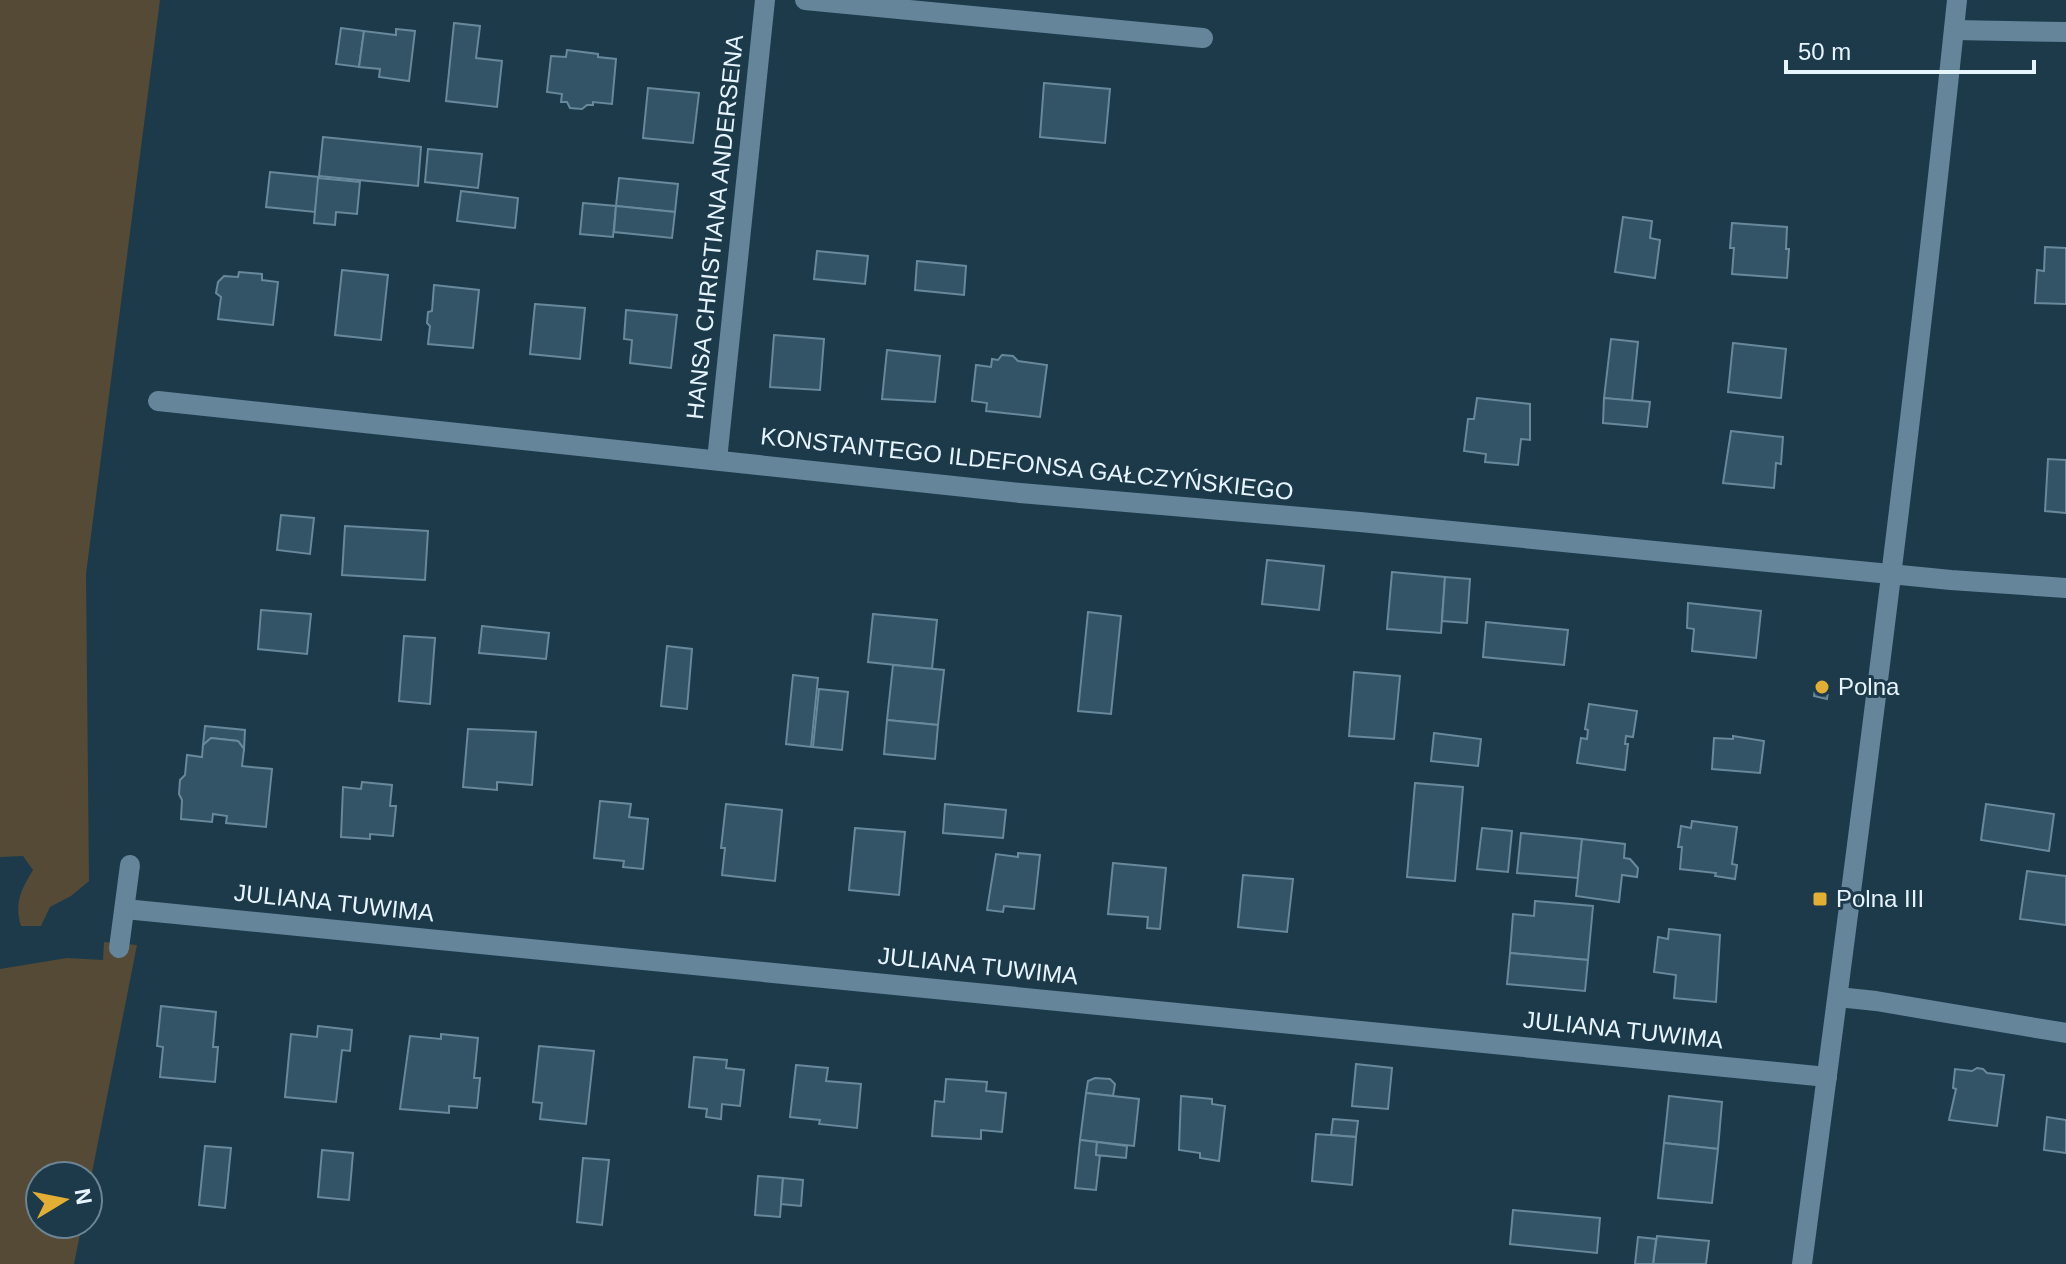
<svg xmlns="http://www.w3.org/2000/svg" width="2066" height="1264" viewBox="0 0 2066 1264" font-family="Helvetica,sans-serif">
<rect width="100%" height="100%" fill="#1d3a4b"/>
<g fill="#544a36">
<path d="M0,0H160L86,574L89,881L71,896L50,907L41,926H21C14,903 21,890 33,870L23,856L0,857Z"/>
<polygon points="104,942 137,945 88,1193 88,1176 40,1176 40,1224 82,1224 74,1264 0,1264 0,969 67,958 103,960"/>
</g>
<g fill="#335366" stroke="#68889b" stroke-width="2">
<polygon points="454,23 480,26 476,58 502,61 497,107 446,101"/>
<polygon points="341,28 364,31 359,67 336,64"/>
<polygon points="396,29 415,31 409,81 379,77 380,69 359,67 364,31 396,35"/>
<polygon points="567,50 598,54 598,57 616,59 612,104 593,102 593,105 587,105 582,109 570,108 567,102 561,102 562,94 547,92 551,56 566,57"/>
<polygon points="1044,83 1110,89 1105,143 1040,137"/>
<polygon points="648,88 699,93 693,143 643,138"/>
<polygon points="323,137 421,147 418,186 319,176"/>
<polygon points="428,149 482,154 478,188 425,182"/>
<polygon points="270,172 319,177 315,212 266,207"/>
<polygon points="318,178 360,182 357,214 336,212 335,225 314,223"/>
<polygon points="619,178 678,184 675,212 616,206"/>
<polygon points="461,191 518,198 515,228 457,221"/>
<polygon points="583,203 616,206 613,237 580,234"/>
<polygon points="616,206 675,212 672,238 614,232"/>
<polygon points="1623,217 1652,221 1650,238 1660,240 1655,278 1615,272"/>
<polygon points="1732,223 1787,227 1786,249 1789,249 1787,278 1732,274 1734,248 1730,248"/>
<polygon points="2045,247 2066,248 2066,304 2035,303 2037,270 2044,271"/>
<polygon points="817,251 868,256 865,284 814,279"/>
<polygon points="917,261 966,266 964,295 915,290"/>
<polygon points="342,270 388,275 381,340 335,335"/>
<polygon points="239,272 262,274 262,280 278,282 273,325 218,319 221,297 216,293 218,282 224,276 238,277"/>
<polygon points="434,285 479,290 473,348 428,344 430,326 427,323 428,312 432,311"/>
<polygon points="535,304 585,308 580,359 530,354"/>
<polygon points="626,310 677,315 671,368 630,363 632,340 624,339"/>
<polygon points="774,335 824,339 820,390 770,387"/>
<polygon points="1611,339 1638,342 1632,401 1604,398"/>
<polygon points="1733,343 1786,349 1781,398 1728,392"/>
<polygon points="887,350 940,356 935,402 882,399"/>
<polygon points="1002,355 1013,356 1018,361 1047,365 1040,417 986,411 987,403 972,401 976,365 991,367 992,359 998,360"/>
<polygon points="1477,398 1530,404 1530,440 1521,439 1518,465 1485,462 1486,454 1464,451 1468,419 1474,419"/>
<polygon points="1604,398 1650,402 1647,427 1603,423"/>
<polygon points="1731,431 1783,437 1781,464 1776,463 1774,488 1723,483"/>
<polygon points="2048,459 2066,460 2066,513 2045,511"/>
<polygon points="281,515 314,518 310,554 277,550"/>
<polygon points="345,526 428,531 425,580 342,575"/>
<polygon points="1267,560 1324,566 1319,610 1262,604"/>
<polygon points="1392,572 1445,577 1441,633 1387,629"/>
<polygon points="1445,577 1470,579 1467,623 1442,621"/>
<polygon points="1688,603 1761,611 1756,658 1692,651 1694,629 1687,628"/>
<polygon points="261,610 311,614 307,654 258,649"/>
<polygon points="1088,612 1121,616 1111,714 1078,711"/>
<polygon points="873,614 937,620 932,669 868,662"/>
<polygon points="1486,622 1568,630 1564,665 1483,657"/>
<polygon points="482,626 549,633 546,659 479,653"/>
<polygon points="404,636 435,638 430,704 399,701"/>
<polygon points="667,646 692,649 687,709 661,706"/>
<polygon points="893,665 944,670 938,725 887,720"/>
<polygon points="1354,672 1400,676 1394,739 1349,736"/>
<polygon points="793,675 818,678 811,747 786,744"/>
<polygon points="1816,682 1829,684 1827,699 1814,696"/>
<polygon points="819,689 848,692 842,750 813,747"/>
<polygon points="1589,704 1637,711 1633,737 1626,736 1625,744 1628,744 1625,770 1577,763 1581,738 1587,739 1588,730 1585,729"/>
<polygon points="887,720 938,725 935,759 884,754"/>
<polygon points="205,726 245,730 244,749 238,741 211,738 203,745"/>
<polygon points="468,729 536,732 532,785 497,782 497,790 463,787"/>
<polygon points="1434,733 1481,739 1478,766 1431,761"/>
<polygon points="1733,736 1764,741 1760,773 1712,769 1714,738 1733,739"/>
<polygon points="211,738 238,741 244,749 242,766 272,769 266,827 226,823 227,816 213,814 212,822 181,819 182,800 179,794 180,780 185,775 187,755 202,757 203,745"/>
<polygon points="362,782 392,785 390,806 396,806 393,836 370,834 370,839 341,837 343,787 361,789"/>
<polygon points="1415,783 1463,787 1455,881 1407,877"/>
<polygon points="600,801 631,804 629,817 648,819 643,869 623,867 624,861 594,858"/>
<polygon points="726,804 782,810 775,881 722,875 725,848 721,848"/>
<polygon points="945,804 1006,810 1003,838 943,833"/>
<polygon points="1986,804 2054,814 2049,851 1981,840"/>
<polygon points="1692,821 1737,827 1732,864 1737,865 1735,879 1715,876 1716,873 1680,869 1682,847 1678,847 1681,826 1691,828"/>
<polygon points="855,828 905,832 899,895 849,890"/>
<polygon points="1482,828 1512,831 1508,872 1477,869"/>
<polygon points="1521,833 1582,839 1578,878 1517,873"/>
<polygon points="1582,839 1625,844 1624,858 1630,859 1638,868 1637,877 1622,875 1619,902 1576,896"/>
<polygon points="1018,853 1040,855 1034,909 1004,906 1003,912 987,910 996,854 1018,857"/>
<polygon points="1113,863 1166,868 1160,929 1147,928 1148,917 1108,914"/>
<polygon points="2027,871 2066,876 2066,925 2020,919"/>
<polygon points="1243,875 1293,879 1287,932 1238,927"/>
<polygon points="1535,901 1593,906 1588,960 1510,953 1513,914 1534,916"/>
<polygon points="1669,929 1720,935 1716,1002 1674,998 1676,975 1654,972 1658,937 1668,939"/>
<polygon points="1510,953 1588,960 1585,991 1507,984"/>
<polygon points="161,1006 216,1012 213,1047 218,1047 215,1082 160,1077 163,1047 157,1046"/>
<polygon points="318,1026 352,1030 350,1051 342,1050 336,1102 285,1097 291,1034 317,1037"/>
<polygon points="441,1034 478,1038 474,1078 480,1078 477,1108 449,1106 449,1113 400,1109 410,1036 441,1039"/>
<polygon points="539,1046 594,1051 586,1124 540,1119 542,1103 533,1102"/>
<polygon points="694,1057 727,1060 726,1068 744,1070 740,1106 722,1104 721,1119 706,1117 707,1109 689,1107"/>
<polygon points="1356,1064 1392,1068 1388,1109 1352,1106"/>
<polygon points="796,1065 828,1068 826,1081 861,1084 857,1128 819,1124 820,1120 790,1117"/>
<polygon points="1977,1068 1983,1069 1987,1073 2004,1075 1997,1126 1949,1120 1956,1089 1953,1088 1955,1069 1972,1071"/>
<polygon points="1095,1078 1110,1079 1115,1084 1113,1096 1086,1093 1088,1081"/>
<polygon points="946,1079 987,1082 986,1091 1006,1093 1002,1132 981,1130 981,1139 932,1136 935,1101 944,1102"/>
<polygon points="1086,1093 1139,1099 1134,1146 1080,1140"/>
<polygon points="1181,1096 1212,1099 1212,1104 1225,1106 1219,1161 1200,1158 1200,1153 1179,1150"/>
<polygon points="1669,1096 1722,1102 1718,1149 1664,1143"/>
<polygon points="2047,1117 2066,1120 2066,1153 2044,1150"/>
<polygon points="1333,1119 1358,1121 1356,1137 1331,1135"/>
<polygon points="1316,1134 1356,1137 1352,1185 1312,1181"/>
<polygon points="1080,1140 1097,1142 1096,1155 1100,1155 1096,1190 1075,1188"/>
<polygon points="1097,1142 1127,1146 1126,1158 1096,1155"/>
<polygon points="1664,1143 1718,1149 1712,1203 1658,1198"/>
<polygon points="205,1146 231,1148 225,1208 199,1205"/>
<polygon points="322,1150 353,1153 349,1200 318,1197"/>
<polygon points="583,1158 609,1160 602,1225 577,1222"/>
<polygon points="758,1176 783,1178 780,1217 755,1215"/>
<polygon points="783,1178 803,1180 801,1206 781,1204"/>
<polygon points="1513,1210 1600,1218 1597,1253 1510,1244"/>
<polygon points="1657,1236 1709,1241 1706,1264 1653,1264"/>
<polygon points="1638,1237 1656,1239 1653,1264 1635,1264"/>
</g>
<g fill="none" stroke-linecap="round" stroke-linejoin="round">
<g stroke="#64859a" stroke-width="20">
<polyline points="805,0 1203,38"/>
<polyline points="1954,30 2066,32"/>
<polyline points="158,401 1020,493 1360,522 1951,580 2066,588"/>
<polyline points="717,460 765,0"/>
<polyline points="125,909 1827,1077"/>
<polyline points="119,948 130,865"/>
<polyline points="1838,997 1876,1001 2066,1033"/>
<path d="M1802,1264C1858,843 1913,422 1957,0"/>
</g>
</g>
<g fill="#e2af34" stroke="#1d3a4b" stroke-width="3">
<circle cx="1822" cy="687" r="8"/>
<rect x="1812" y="891" width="16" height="16" rx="4"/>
</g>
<g text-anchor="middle" stroke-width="6" stroke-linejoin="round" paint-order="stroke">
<g font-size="24" fill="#e6f4fd" stroke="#1d3a4b">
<text transform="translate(715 227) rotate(-84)" y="8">HANSA CHRISTIANA ANDERSENA</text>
<text transform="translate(1027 464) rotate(6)" y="8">KONSTANTEGO ILDEFONSA GAŁCZYŃSKIEGO</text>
<text transform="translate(334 903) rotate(6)" y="8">JULIANA TUWIMA</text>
<text transform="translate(978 966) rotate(6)" y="8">JULIANA TUWIMA</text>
<text transform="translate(1623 1030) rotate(6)" y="8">JULIANA TUWIMA</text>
</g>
<g font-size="24" fill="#e6f4fd" stroke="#1d3a4b" text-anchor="start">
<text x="1838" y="695">Polna</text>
<text x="1836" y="907">Polna III</text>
</g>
</g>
<g transform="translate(64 1200) rotate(80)"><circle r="38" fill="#1d3a4b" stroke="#6d8492" stroke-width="2"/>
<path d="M0-6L14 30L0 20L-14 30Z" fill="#e2af34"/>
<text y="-12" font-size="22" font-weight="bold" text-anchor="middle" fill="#e6f4fd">N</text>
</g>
<path d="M1786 60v12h248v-12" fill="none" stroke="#e6f4fd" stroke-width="4"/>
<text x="1798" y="60" font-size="24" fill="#e6f4fd" stroke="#1d3a4b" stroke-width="6" paint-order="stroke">50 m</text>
</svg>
